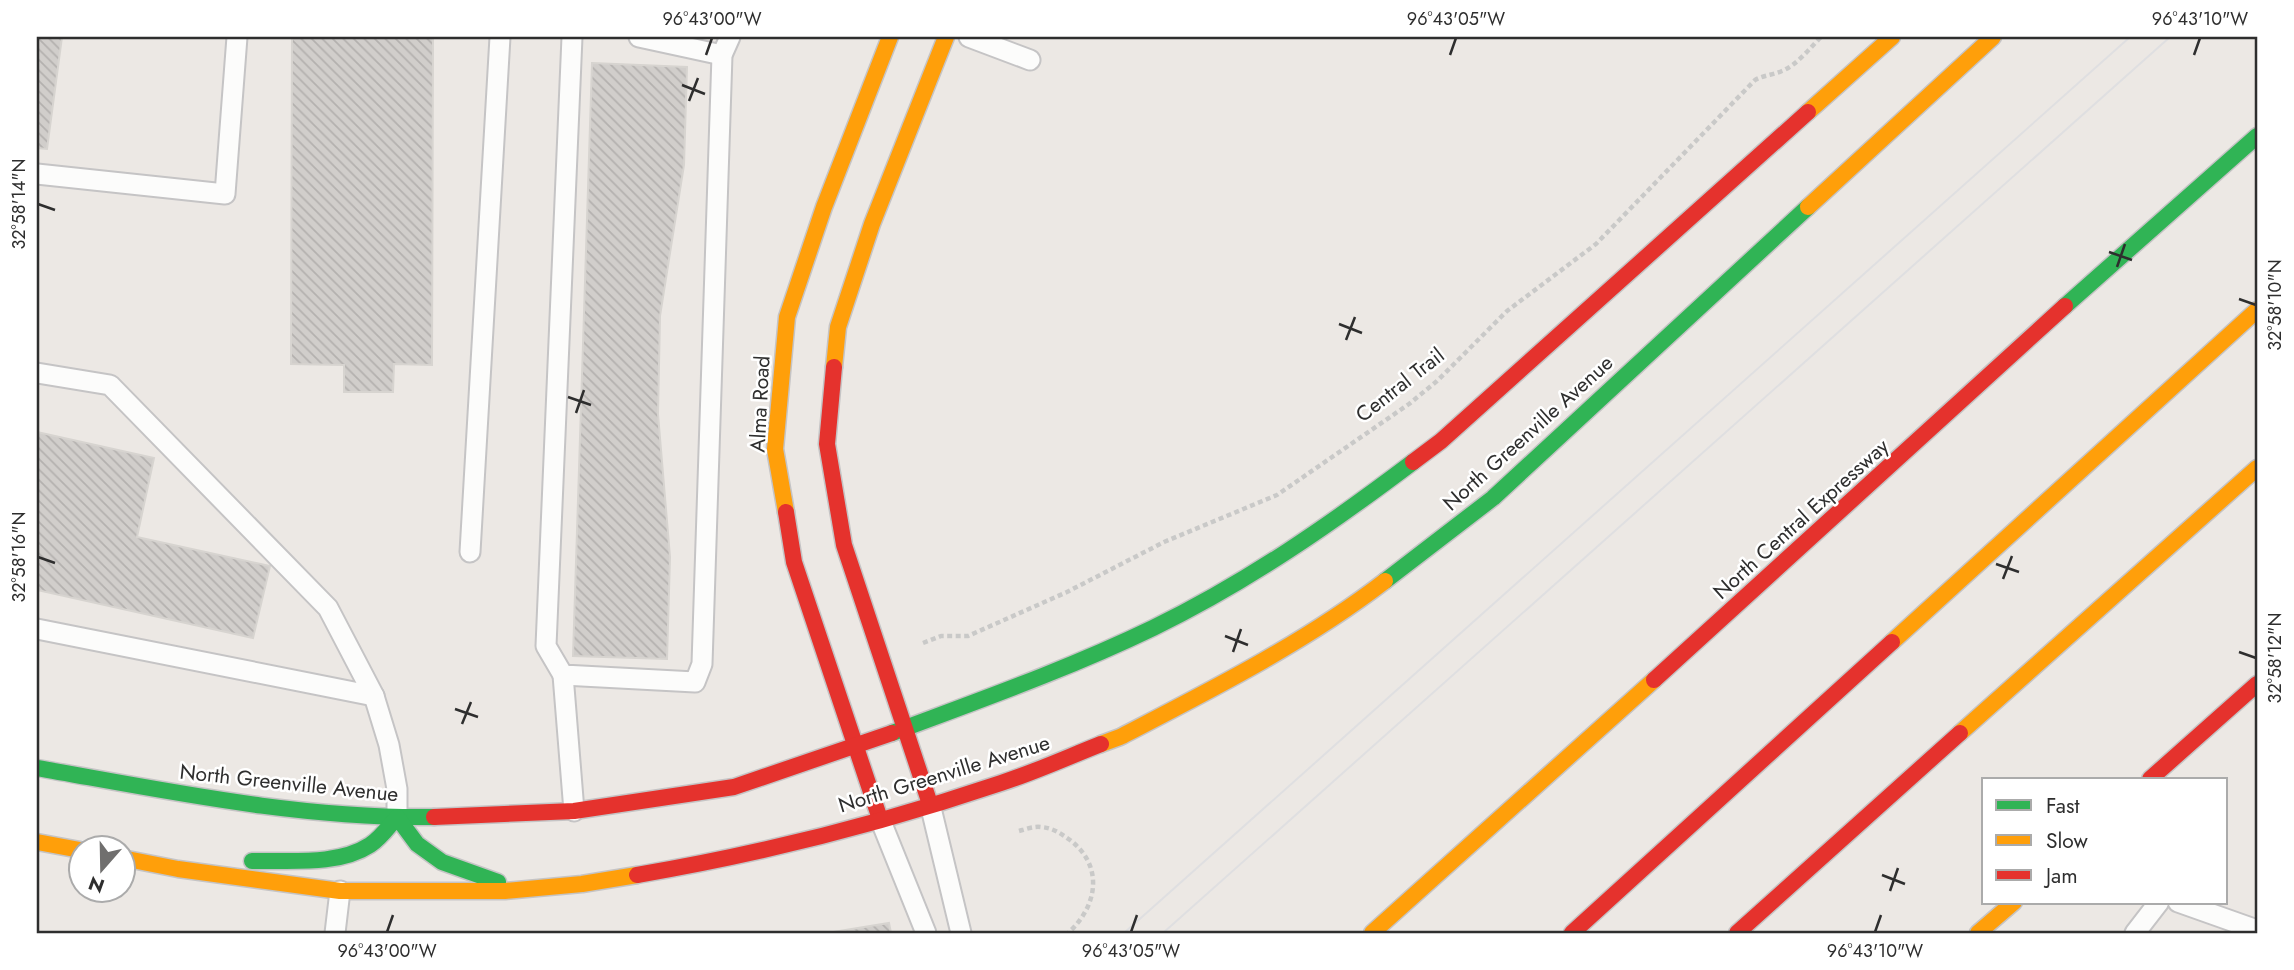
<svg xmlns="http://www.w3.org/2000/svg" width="2294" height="970" viewBox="0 0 2294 970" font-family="Jost,sans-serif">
<defs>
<pattern id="building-back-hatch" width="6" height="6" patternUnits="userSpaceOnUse" patternTransform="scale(1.75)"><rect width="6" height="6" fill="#d1cecb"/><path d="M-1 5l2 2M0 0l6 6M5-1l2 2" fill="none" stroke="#b4b1af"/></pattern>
</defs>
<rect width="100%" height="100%" fill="#ece8e4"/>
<g fill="url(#building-back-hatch)" stroke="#d7d4d0" stroke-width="2">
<polygon points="37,37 62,37 47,149 37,148"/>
<polygon points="292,37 433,37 432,365 394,364 393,392 344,392 344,365 291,364"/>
<polygon points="592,63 687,67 684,165 660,316 658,414 670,557 667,659 573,656"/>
<polygon points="37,432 154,458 137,537 270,566 253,638 37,590"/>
<polygon points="889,923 891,933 827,933"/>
</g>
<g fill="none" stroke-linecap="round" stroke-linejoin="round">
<g stroke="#c5c4c5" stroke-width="23">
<g id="lane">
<polyline points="572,37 546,646 563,675 695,682 702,664 722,55 730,37"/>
<polyline points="639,37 722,55"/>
<polyline points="969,37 1030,60"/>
<polyline points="37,174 225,194 237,37"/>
<polyline points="37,373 110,385 328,608 374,696 389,745 397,789 397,817"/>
<polyline points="470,552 500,37"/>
<polyline points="37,629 374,696"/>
<polyline points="563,675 574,811"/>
<polyline points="930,804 961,933"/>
<polyline points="880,819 926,933"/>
<polyline points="2178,902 2257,930"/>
<polyline points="335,933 340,891"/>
<polyline points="2135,933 2159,902"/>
</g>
</g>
<g stroke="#c5c4c5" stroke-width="19">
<g id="fast">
<polyline points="2065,306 2257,136"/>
<polyline points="1385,581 1493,498 1808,207"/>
<path d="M892,733C980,700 1068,669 1153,628C1246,583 1331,524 1413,462"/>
<path d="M37,768C168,791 301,819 434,817"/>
<path d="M252,861C289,860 338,866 370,845C381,838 389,826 397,817L417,844L442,862L498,882"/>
</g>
</g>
<g stroke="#c5c4c5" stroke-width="19">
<g id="slow">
<polyline points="1808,112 1892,37"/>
<polyline points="1808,207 1993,37"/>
<polyline points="834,367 838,327 872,224 946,37"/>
<polyline points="786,512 775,449 787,317 824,207 890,37"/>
<polyline points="1892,642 2257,310"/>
<polyline points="1960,733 2257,468"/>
<path d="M1101,744L1120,737C1209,691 1306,642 1385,581"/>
<polyline points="37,842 80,850"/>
<polyline points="122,858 178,869 340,891 505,891 582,884 637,875"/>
<polyline points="1372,933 1654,680"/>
<polyline points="1978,933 2014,902"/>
</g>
</g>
<g stroke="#c5c4c5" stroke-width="19">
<g id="jam">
<polyline points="834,367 827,444 844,545 930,804"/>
<polyline points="1413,462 1441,441 1808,112"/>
<polyline points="786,512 794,562 880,819"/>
<polyline points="1654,680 2065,306"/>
<polyline points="2150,779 2257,684"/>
<polyline points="434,817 574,811 734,787 892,733"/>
<path d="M637,875C760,854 883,823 1001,783C1035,772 1068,757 1101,744"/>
<polyline points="1572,933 1892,642"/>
<polyline points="1737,933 1960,733"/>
</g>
</g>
<g stroke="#c9c9c8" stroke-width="4.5" stroke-dasharray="5 3.5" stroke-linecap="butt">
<path d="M923,643L941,636H968L1067,592L1164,542L1277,495L1409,404L1437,381L1507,311L1596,244L1755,80C1764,75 1773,75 1782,71C1797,65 1810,48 1821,37"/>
<path d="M1019,831C1026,829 1034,826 1041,827C1053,828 1060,833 1070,840C1104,866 1098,906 1068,933"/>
</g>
<use href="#lane" stroke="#fcfcfb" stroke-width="19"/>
<use href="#fast" stroke="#30b455" stroke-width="16"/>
<use href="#slow" stroke="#ff9f0a" stroke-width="16"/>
<use href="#jam" stroke="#e5322d" stroke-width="16"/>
<g stroke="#dfdfe1" stroke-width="2">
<polyline points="1124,933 2130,37"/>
<polyline points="1163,933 2170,37"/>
</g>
</g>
<path fill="none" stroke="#2e2e2e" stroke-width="2.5" d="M706,55L712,38M1450,55L1456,38M2194,55L2200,38M682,85L705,94M689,101L698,78M38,204L55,210M2109,252L2132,260M2117,267L2125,244M2239,299L2256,305M1339,324L1362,333M1346,340L1355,317M568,397L591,405M576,413L584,390M38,557L55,563M1996,564L2019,572M2003,579L2012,556M1225,636L1248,645M1233,652L1241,629M2239,652L2256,658M455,709L478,717M462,724L471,702M1882,875L1905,884M1890,891L1898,868M387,932L393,915M1131,932L1137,915M1875,932L1881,915"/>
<g text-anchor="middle" stroke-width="5" stroke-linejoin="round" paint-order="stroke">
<g font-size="21" fill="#2e2e2e" stroke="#fff">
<text transform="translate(1400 385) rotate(-38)" y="7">Central Trail</text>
<text transform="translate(760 404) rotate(-87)" y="7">Alma Road</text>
<text transform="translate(1528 433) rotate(-42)" y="7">North Greenville Avenue</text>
<text transform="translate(1801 519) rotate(-42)" y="7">North Central Expressway</text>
<text transform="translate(944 774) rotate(-17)" y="7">North Greenville Avenue</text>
<text transform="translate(289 783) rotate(6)" y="7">North Greenville Avenue</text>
</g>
</g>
<rect width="2294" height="970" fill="none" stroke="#ffffff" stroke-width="77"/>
<rect x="1982" y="778" width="245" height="126" fill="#ffffff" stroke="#ababab" stroke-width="2"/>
<rect x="1996" y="800" width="35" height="10" fill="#30b455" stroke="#ababab" stroke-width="2"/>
<text x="2046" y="813" font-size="21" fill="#2e2e2e">Fast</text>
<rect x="1996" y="835" width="35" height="10" fill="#ff9f0a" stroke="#ababab" stroke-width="2"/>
<text x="2046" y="848" font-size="21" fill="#2e2e2e">Slow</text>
<rect x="1996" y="870" width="35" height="10" fill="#e5322d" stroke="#ababab" stroke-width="2"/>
<text x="2046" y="883" font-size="21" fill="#2e2e2e">Jam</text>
<g transform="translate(102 869) rotate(200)"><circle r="33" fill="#ffffff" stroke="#ababab" stroke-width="2"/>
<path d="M0-5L12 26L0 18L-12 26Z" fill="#706f6e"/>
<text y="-10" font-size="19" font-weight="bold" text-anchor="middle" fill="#2e2e2e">N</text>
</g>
<rect x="38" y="38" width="2218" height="894" fill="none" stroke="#2e2e2e" stroke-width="2.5"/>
<g font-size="18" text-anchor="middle" fill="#2e2e2e">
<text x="712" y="25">96°43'00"W</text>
<text x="1456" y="25">96°43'05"W</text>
<text x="2200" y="25">96°43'10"W</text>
<text transform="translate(19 204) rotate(-90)" y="6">32°58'14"N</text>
<text transform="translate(2275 305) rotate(-90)" y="6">32°58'10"N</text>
<text transform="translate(19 557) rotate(-90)" y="6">32°58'16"N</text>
<text transform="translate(2275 658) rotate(-90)" y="6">32°58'12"N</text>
<text x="387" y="957">96°43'00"W</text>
<text x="1131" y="957">96°43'05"W</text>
<text x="1875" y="957">96°43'10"W</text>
</g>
</svg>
